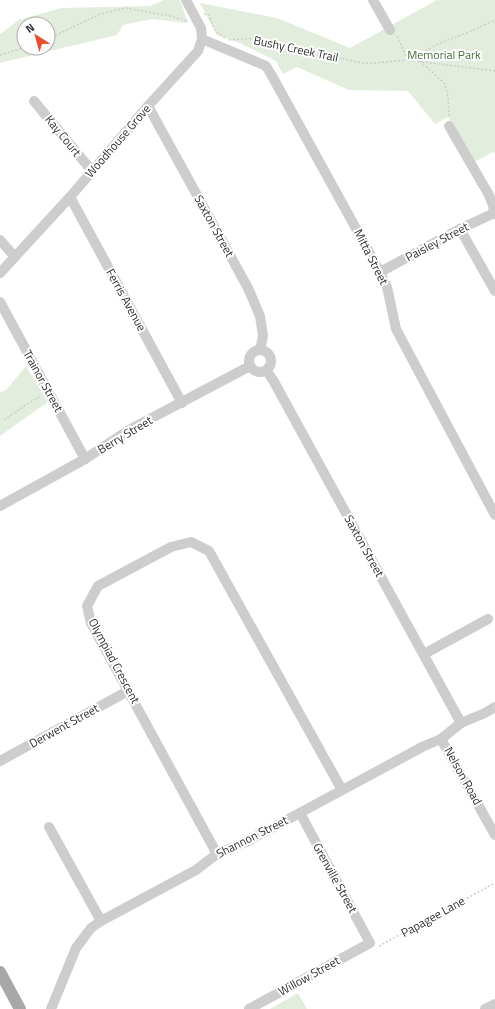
<svg xmlns="http://www.w3.org/2000/svg" width="495" height="1009" viewBox="0 0 495 1009" font-family="'Titillium Web',sans-serif">
<rect width="100%" height="100%" fill="#fff"/>
<g fill="#e2eddd" fill-rule="evenodd">
<path d="M163,0H180L188,23L152,19L123,25L117,35L0,63V34L19,20L61,8L150,6ZM24,24H48V48H24Z"/>
<polygon points="437,0 495,0 495,153 493,152 474,162 448,117 435,124 408,91 349,90 297,67 283,74 276,61 242,44 217,35 200,3 277,18 350,48"/>
<polygon points="26,366 48,402 0,436 0,392 5,391"/>
<polygon points="298,993 307,1009 270,1009"/>
</g>
<g fill="none" stroke-linecap="round" stroke-linejoin="round">
<g stroke="#cdcdcd" stroke-width="1.5" stroke-dasharray="2 2" stroke-linecap="butt">
<polyline points="204,14 209,15 215,31 226,38"/>
<polyline points="397,36 408,60"/>
<polyline points="48,39 100,14 126,8 170,16 187,21"/>
<polyline points="229,40 256,38 362,63 374,63 408,60 495,71"/>
<polyline points="0,55 24,48"/>
<polyline points="408,60 440,43 469,32 495,20"/>
<polyline points="420,61 445,84 448,97 449,116"/>
<polyline points="4,420 24,406 41,396"/>
<polyline points="379,946 495,883"/>
</g>
<g stroke="#cdcdcd" stroke-width="10">
<polyline points="373,0 390,30"/>
<polyline points="202,39 266,66 272,76 380,272 387,287 396,329 495,515"/>
<polyline points="34,101 92,171"/>
<polyline points="148,106 248,288 260,316 263,336 260,350"/>
<polyline points="449,126 489,195 494,208 492,214"/>
<polyline points="70,197 182,403"/>
<polyline points="460,229 495,291"/>
<polyline points="0,240 15,257"/>
<polyline points="380,272 460,229 492,214 495,214"/>
<polyline points="0,273 70,197 148,106 198,51 202,39 201,28 186,0"/>
<polyline points="0,302 85,459"/>
<circle cx="260" cy="361" r="11"/>
<polyline points="266,370 273,380 461,723"/>
<polyline points="0,506 85,459 129,430 250,366"/>
<polyline points="424,654 488,619"/>
<polyline points="441,739 495,835"/>
<polyline points="0,761 128,691"/>
<polyline points="49,827 101,921"/>
<polyline points="217,854 91,623 87,606 98,586 171,547 191,542 209,551 342,790"/>
<polyline points="51,1009 76,948 91,928 101,921 196,870 217,854 246,842 424,746 441,739 461,723 485,713 495,707"/>
<polyline points="249,1009 370,943 300,813"/>
<polyline points="485,1009 495,1004"/>
</g>
<polyline stroke="#a8a8a8" stroke-width="12" points="0,972 20,1009"/>
</g>
<g text-anchor="middle" stroke-width="4" stroke-linejoin="round" paint-order="stroke">
<g font-size="12" fill="#303030" stroke="#fff">
<text transform="translate(296 49) rotate(12)" y="4">Bushy Creek Trail</text>
<text transform="translate(63 136) rotate(51)" y="4">Kay Court</text>
<text transform="translate(118 141) rotate(-49)" y="4">Woodhouse Grove</text>
<text transform="translate(214 226) rotate(61)" y="4">Saxton Street</text>
<text transform="translate(437 242) rotate(-28)" y="4">Paisley Street</text>
<text transform="translate(371 257) rotate(63)" y="4">Mitta Street</text>
<text transform="translate(126 300) rotate(61)" y="4">Ferris Avenue</text>
<text transform="translate(43 381) rotate(61)" y="4">Trainor Street</text>
<text transform="translate(125 435) rotate(-31)" y="4">Berry Street</text>
<text transform="translate(364 546) rotate(61)" y="4">Saxton Street</text>
<text transform="translate(114 661) rotate(62)" y="4">Olympiad Crescent</text>
<text transform="translate(64 726) rotate(-29)" y="4">Derwent Street</text>
<text transform="translate(463 776) rotate(61)" y="4">Nelson Road</text>
<text transform="translate(252 837) rotate(-27)" y="4">Shannon Street</text>
<text transform="translate(335 878) rotate(61)" y="4">Grenville Street</text>
<text transform="translate(433 917) rotate(-29)" y="4">Papagee Lane</text>
<text transform="translate(309 976) rotate(-29)" y="4">Willow Street</text>
</g>
<g font-size="12" fill="#466d3b" stroke="#fff">
<text x="444" y="59">Memorial Park</text>
</g>
</g>
<g transform="translate(36 36) rotate(323)"><circle r="19" fill="#ffffff" stroke="#acacac"/>
<path d="M0-3L7 15L0 10L-7 15Z" fill="#eb502d"/>
<text y="-6" font-size="11" font-weight="bold" text-anchor="middle" fill="#303030">N</text>
</g>
</svg>
